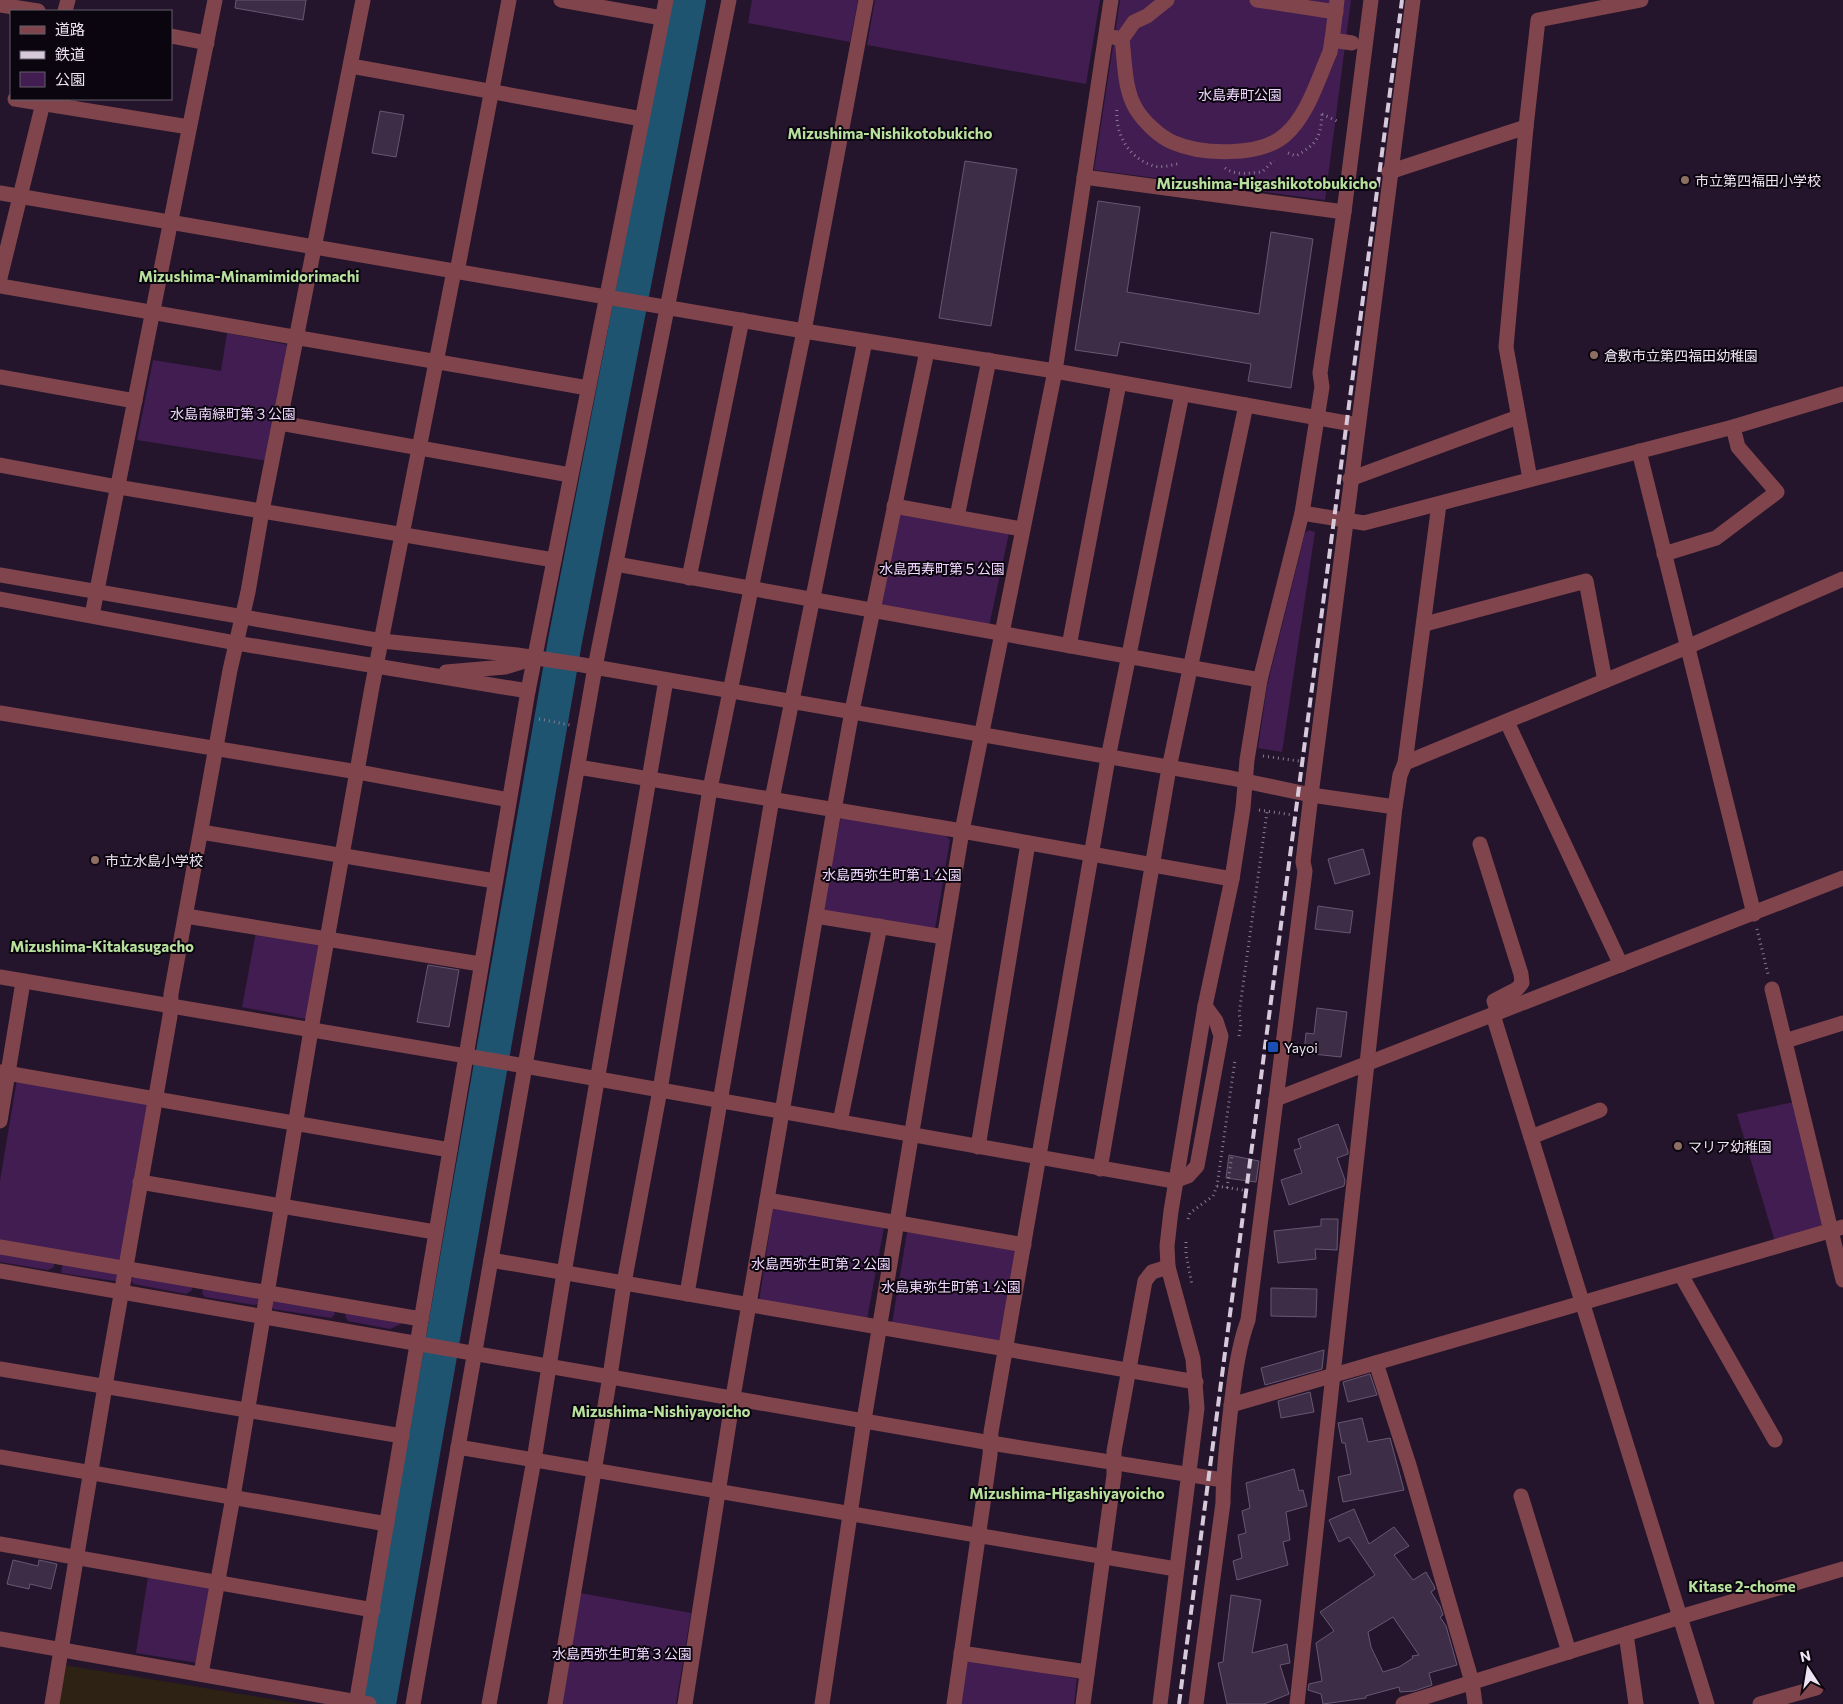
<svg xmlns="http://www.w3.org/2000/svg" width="1843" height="1704" viewBox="0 0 1843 1704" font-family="Commissioner,'Noto Sans JP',sans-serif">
  <rect width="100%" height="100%" fill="#25152c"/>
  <path fill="#2d2213" d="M64,1665L301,1704H57Z"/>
  <g fill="#411d51">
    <path d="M752,0H858L850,42L748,23Z"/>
    <path d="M875,0H1100L1086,84L867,45Z"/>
    <path d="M1120,0H1351L1325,200L1094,170Z"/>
    <path d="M227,333L289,345L268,461L137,440L153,360L221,371Z"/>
    <path d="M901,512L1009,533L989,626L880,606Z"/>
    <path d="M1309,530L1315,532L1282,752L1258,748L1267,686L1305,533Z"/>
    <path d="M841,816L946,836L950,840L935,929L823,910Z"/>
    <path d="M256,932L320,942L306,1019L242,1007Z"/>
    <path d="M17,1079L149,1102L121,1261L0,1240V1181Z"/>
    <path d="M1794,1102L1824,1221L1819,1229L1775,1242L1737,1114Z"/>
    <path d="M773,1207L884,1227L867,1319L759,1302Z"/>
    <path d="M907,1232L1014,1248L1016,1252L999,1343L892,1324Z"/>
    <path d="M0,1252L54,1263V1267L48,1270L0,1262Z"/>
    <path d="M63,1262L118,1274V1280L115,1281L61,1273Z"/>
    <path d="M134,1276L192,1287V1290L186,1294L134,1284L131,1281Z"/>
    <path d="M204,1288L259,1297L258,1304L254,1305L205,1297L202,1293Z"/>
    <path d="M272,1300L334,1310L335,1314L331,1318L273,1309L271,1307Z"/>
    <path d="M346,1313L400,1322L401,1324L390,1329L348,1321L345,1316Z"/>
    <path d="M148,1577L211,1588L198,1663L136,1653Z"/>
    <path d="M580,1593L691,1613L676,1704H560Z"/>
    <path d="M967,1658L1077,1679L1074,1704H960Z"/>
  </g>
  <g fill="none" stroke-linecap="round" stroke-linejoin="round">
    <path stroke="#1e5470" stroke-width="5.5" d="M389,1704L421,1534L573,651L701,0"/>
    <path stroke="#1e5470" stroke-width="34" d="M379,1704L565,641L689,0"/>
  </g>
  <g fill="#3e2d46" stroke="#695772" fill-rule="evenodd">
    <path d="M236,0H306L303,20L235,8Z"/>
    <path d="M380,111L404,115L396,157L372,153Z"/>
    <path d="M965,161L1017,169L991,326L939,318Z"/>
    <path d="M1098,201L1140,207L1127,292L1259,314L1271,232L1313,239L1291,388L1248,381L1251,364L1120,342L1117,356L1075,350Z"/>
    <path d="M1363,849L1370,874L1335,884L1328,859Z"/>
    <path d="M1318,906L1353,911L1350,933L1315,929Z"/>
    <path d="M428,965L459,970L449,1027L417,1022Z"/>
    <path d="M1317,1008L1347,1012L1341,1057L1304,1053L1306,1033L1314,1034Z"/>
    <path d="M1338,1124L1348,1151V1154L1337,1158L1345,1180L1344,1186L1289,1205L1281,1180L1302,1173L1294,1150L1301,1148L1298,1139Z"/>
    <path d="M1229,1155L1259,1161L1256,1182L1226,1178Z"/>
    <path d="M1321,1219H1338L1337,1250L1315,1249L1316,1259L1278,1263L1274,1231L1321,1226Z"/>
    <path d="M1271,1288L1317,1289L1316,1317L1271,1316Z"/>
    <path d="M1324,1350L1322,1369L1265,1385L1261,1368Z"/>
    <path d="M1370,1374L1377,1395L1348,1402L1343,1382Z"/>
    <path d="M1310,1392L1314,1412L1281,1418L1278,1401Z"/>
    <path d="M1362,1418L1368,1442L1390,1438L1404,1490L1343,1502L1338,1477L1351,1474L1345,1443H1342L1338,1423Z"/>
    <path d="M1294,1469L1299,1491L1303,1490L1307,1506L1286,1512L1290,1540L1283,1542L1288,1565L1237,1580L1233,1561L1242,1558L1238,1535L1246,1533L1242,1511L1250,1508L1246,1483Z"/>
    <path d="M1354,1509L1369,1544L1394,1527L1409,1546L1394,1555L1413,1580L1426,1572L1434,1586L1435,1589L1431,1592L1440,1606L1443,1615L1440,1617L1446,1626L1457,1665L1429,1673L1432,1685L1414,1691L1400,1692L1399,1687L1366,1696V1698L1323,1704L1321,1694L1308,1690L1309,1684L1322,1681L1316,1643L1334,1631L1320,1612L1375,1575L1349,1537L1339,1542L1329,1520ZM1393,1617L1419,1655L1412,1656L1413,1658L1399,1667L1383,1672L1371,1647L1368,1632Z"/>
    <path d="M13,1560L38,1566L39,1560L57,1564L51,1589L30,1584L29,1589L7,1584Z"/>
    <path d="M1231,1595L1261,1600L1252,1653L1287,1644L1290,1663L1280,1665L1289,1694L1264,1704H1227L1218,1663L1223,1662Z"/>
  </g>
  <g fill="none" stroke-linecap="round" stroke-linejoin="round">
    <g stroke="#8a7c90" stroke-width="3" stroke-dasharray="1 4" stroke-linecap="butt">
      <path d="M1117,110C1115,133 1128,157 1151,165C1159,169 1172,165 1181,163"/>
      <path d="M1322,114L1339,122"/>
      <path d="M1288,153L1296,156C1317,144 1321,137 1322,113"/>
      <path d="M1225,168C1236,176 1248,173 1262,172L1274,160"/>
      <path d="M539,719L570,725"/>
      <path d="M1263,756L1299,761"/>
      <path d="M1259,810L1293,815"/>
      <path d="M1757,929L1768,974"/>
      <path d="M1239,1036L1241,1023L1239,1014L1267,812"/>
      <path d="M1217,1186L1249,1191"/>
      <path d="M1227,1188L1232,1155"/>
      <path d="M1188,1219L1190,1213L1213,1196L1217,1186L1235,1060"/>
      <path d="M1186,1242V1254L1192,1285"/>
    </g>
    <g stroke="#80454c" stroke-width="15">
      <path d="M561,0L662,18"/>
      <path d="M1257,0L1336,12"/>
      <path d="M1337,0L1332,40L1352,43"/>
      <path d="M0,5L38,11"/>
      <path d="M65,11L68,0"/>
      <path d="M171,36L207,43"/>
      <path d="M1112,37L1122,39L1134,22L1147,16L1167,0"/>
      <path d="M1122,39C1125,62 1124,89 1136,109C1144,122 1159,136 1172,142C1201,155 1260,157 1285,135C1308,115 1318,79 1330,52L1332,40"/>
      <path d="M351,66L642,119"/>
      <path d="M15,99L189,127"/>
      <path d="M1389,172L1526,127"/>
      <path d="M1084,177L1344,212"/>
      <path d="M0,193L804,331L1055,371L1358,425"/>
      <path d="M457,272L509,0"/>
      <path d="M0,278L44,99"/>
      <path d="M0,286L588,388"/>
      <path d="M0,377L135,401"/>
      <path d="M280,423L570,475"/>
      <path d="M1639,451L1754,914"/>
      <path d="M0,465L118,487L554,560"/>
      <path d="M1350,479L1518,417"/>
      <path d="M1530,479L1506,347L1526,127L1538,20L1641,0"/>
      <path d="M894,506L1022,529"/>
      <path d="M1302,513L1364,523L1733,427L1843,394"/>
      <path d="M957,517L989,360"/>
      <path d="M1664,554L1716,538L1777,492L1738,447L1733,427"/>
      <path d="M616,564L1260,680"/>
      <path d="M0,575L382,641L517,655L577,664L1231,778L1311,795L1395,807"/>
      <path d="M689,578L742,320"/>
      <path d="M0,599L236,643L528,691"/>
      <path d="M92,615L215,0"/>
      <path d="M1425,624L1586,581L1605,681"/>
      <path d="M1069,646L1119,383"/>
      <path d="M446,672L505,667L531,659"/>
      <path d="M0,713L358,772L509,800"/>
      <path d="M1507,722L1621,965"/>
      <path d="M1405,763L1687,647L1843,579"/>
      <path d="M578,767L962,831L1232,879"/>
      <path d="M201,832L495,881"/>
      <path d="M1480,844L1521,974L1522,983L1517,989L1494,1001L1498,1013"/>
      <path d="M186,916L480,964"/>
      <path d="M816,916L944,937"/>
      <path d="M0,977L525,1066L1174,1181L1188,1176L1197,1166L1221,1036L1216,1021L1205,1006"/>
      <path d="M1772,989L1843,1280"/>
      <path d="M1493,1015L1707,1704"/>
      <path d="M1785,1041L1843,1023"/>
      <path d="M0,1072L450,1150"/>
      <path d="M1276,1099L1843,878"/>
      <path d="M0,1121L23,982"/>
      <path d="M840,1122L880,926"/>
      <path d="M1531,1137L1600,1110"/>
      <path d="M978,1147L1028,843"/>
      <path d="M1100,1169L1169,768L1246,405"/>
      <path d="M140,1182L435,1232"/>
      <path d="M767,1200L1024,1245"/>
      <path d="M0,1247L421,1319"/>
      <path d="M491,1260L1196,1382"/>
      <path d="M0,1271L991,1443L1223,1480"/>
      <path d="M1681,1275L1775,1440"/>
      <path d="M687,1294L772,799L865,341"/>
      <path d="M1376,1363L1409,1465L1472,1682L1475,1704"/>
      <path d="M0,1369L402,1436"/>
      <path d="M1231,1405L1843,1227"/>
      <path d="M458,1447L1176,1569"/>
      <path d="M0,1457L387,1524"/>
      <path d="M1521,1496L1569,1652"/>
      <path d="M0,1544L373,1610"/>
      <path d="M1626,1634L1636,1704"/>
      <path d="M0,1639L369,1704"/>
      <path d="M961,1653L1087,1672"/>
      <path d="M201,1674L233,1497L313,1018L372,687L454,271"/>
      <path d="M52,1704L105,1386L170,1016L171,994L230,670L248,592L262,511L363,0"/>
      <path d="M356,1704L528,691L666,0"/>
      <path d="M413,1704L595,667L729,0"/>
      <path d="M489,1704L534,1460L564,1273L666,680"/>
      <path d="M555,1704L610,1376L624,1283L660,1090L710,789L804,331L866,0"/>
      <path d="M685,1704L733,1397L834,810L852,711L927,351"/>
      <path d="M822,1704L864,1420L962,831L1055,371L1111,0"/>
      <path d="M954,1704L990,1455L991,1432L1108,758L1182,394"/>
      <path d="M1083,1704L1114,1475V1451L1145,1281L1152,1272L1168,1267"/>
      <path d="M1160,1704L1197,1408L1193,1359L1168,1267L1167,1246L1171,1211L1205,1006L1232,879L1243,808L1247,760L1260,680L1302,513L1322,387L1320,373L1344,212L1371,0"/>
      <path d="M1196,1704L1223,1503C1223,1473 1227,1444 1230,1415C1234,1383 1237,1350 1248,1320L1305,871L1303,862L1311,795L1413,0"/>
      <path d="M1297,1704L1395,807L1400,775L1405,763L1439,504"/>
      <path d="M1403,1704L1680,1617L1843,1569"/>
      <path d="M1760,1704L1816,1688"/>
    </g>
    <path stroke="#d5c9da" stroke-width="4" stroke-dasharray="10 5" stroke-linecap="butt" d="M1179,1704L1402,0"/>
  </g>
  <g fill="#8d6e63" stroke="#0a050e" stroke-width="2">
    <circle cx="1685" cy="180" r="5"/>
    <circle cx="1594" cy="355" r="5"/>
    <circle cx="95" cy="860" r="5"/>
    <circle cx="1678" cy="1146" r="5"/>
  </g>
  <rect fill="#1a4fb4" stroke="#0a050e" stroke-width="2" x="1267" y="1041" width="12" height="12" rx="2.5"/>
  <g text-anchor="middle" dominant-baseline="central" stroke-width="4" stroke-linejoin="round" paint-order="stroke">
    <g font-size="14" fill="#f0d6fe" stroke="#0a050e">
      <text x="1240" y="94">水島寿町公園</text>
      <text x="233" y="413">水島南緑町第３公園</text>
      <text x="942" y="568">水島西寿町第５公園</text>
      <text x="892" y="874">水島西弥生町第１公園</text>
      <text x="821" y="1263">水島西弥生町第２公園</text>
      <text x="951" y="1286">水島東弥生町第１公園</text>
      <text x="622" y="1653">水島西弥生町第３公園</text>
    </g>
    <g font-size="14" fill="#eee3f3" stroke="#0a050e" text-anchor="start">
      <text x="1695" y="180">市立第四福田小学校</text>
      <text x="1604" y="355">倉敷市立第四福田幼稚園</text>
      <text x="105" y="860">市立水島小学校</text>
      <text x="1284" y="1047">Yayoi</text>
      <text x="1688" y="1146">マリア幼稚園</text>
    </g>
    <g font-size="15" font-weight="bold" fill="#b7e09c" stroke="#0a050e">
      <text x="890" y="133">Mizushima-Nishikotobukicho</text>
      <text x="1267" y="183">Mizushima-Higashikotobukicho</text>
      <text x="249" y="276">Mizushima-Minamimidorimachi</text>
      <text x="102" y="946">Mizushima-Kitakasugacho</text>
      <text x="661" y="1411">Mizushima-Nishiyayoicho</text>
      <text x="1067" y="1493">Mizushima-Higashiyayoicho</text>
      <text x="1742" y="1586">Kitase 2-chome</text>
    </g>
  </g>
  <rect x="10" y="10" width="162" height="90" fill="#0a050e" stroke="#655e6a"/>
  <rect x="20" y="26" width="25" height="8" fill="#80454c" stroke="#655e6a"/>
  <text x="55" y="35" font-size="15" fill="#eee3f3">道路</text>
  <rect x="20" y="51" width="25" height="8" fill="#d5c9da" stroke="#655e6a"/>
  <text x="55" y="60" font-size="15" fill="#eee3f3">鉄道</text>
  <rect x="20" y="72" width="25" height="15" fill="#411d51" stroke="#655e6a"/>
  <text x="55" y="85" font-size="15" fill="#eee3f3">公園</text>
  <g transform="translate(1808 1669) rotate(348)" stroke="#0a050e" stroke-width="4" paint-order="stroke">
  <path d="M0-4L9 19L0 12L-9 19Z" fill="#eee3f3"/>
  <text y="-8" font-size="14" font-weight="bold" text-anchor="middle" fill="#eee3f3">N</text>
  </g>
</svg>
